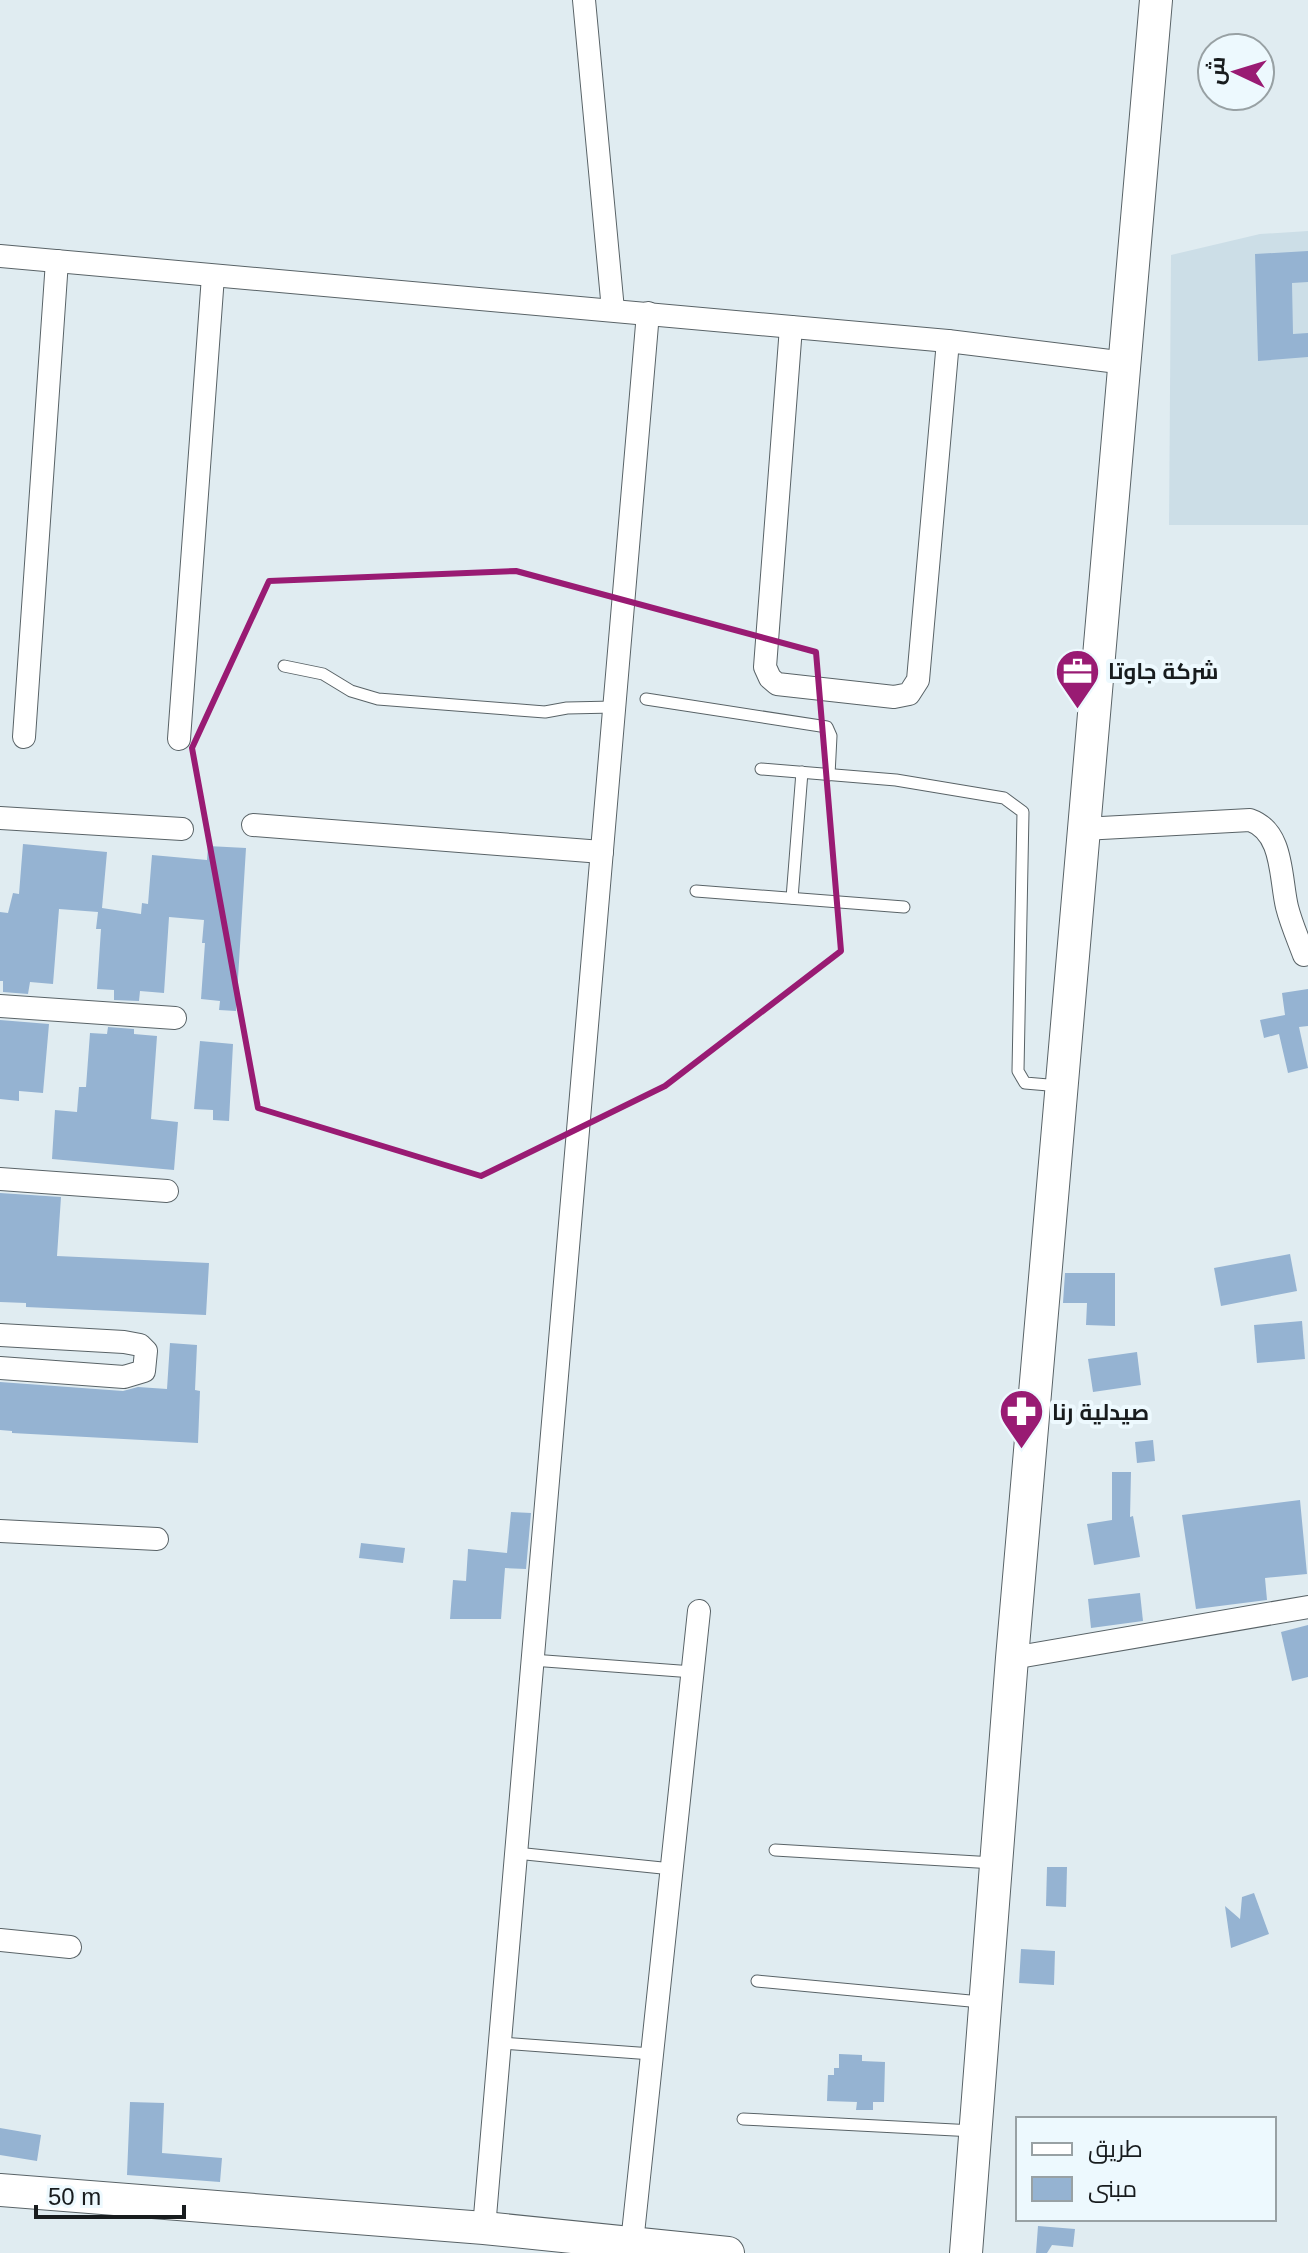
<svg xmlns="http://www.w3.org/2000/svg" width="1308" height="2253" viewBox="0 0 1308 2253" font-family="Helvetica,Cairo,sans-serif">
  <rect width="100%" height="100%" fill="#e0ecf1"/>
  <path fill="#ccdee7" d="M1308,231V525H1169L1171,255L1260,234Z"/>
  <g fill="#95b3d2">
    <path d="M1308,251V282L1292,283L1293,334L1308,333V357L1258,361L1255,254Z"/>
    <path d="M23,844L107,852L102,908L141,914L142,903L148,904L152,855L207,860L208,846L246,848L236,1011L219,1010L220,1001L201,999L205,943H202L204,920L169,917L164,993L140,991L139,1001L114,1000V990L97,989L101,929H96L98,912L59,909L53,984L30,982L28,994L3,992V981H0V912L8,913L13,893L19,894Z"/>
    <path d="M1308,989V1026L1299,1027L1308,1068L1288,1073L1279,1034L1264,1038L1260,1020L1285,1015L1282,993Z"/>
    <path d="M0,1020L49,1024L43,1093L19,1091V1101L0,1099Z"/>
    <path d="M108,1027L134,1029V1034L157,1036L151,1119L178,1122L174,1170L52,1159L55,1110L77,1112L79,1087H86L90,1033L107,1034Z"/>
    <path d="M200,1041L233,1044L229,1121L213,1120V1110L194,1109Z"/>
    <path d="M0,1193L61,1197L57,1256L209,1263L206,1315L26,1307V1303L0,1302Z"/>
    <path d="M1290,1254L1297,1291L1221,1306L1214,1268Z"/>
    <path d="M1065,1273H1115V1326L1086,1325L1087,1303H1063Z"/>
    <path d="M1302,1321L1305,1359L1257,1363L1254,1325Z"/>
    <path d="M170,1343L197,1345L195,1390L200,1391L198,1443L12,1433V1431L0,1430V1382L123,1391L138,1387L167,1389Z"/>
    <path d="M1137,1352L1141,1385L1093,1392L1088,1359Z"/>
    <path d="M1153,1440L1155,1461L1137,1463L1135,1442Z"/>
    <path d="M1112,1472H1131L1130,1517L1133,1516L1140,1557L1094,1565L1087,1524L1112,1520Z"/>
    <path d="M1300,1500L1307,1574L1265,1578L1267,1600L1196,1609L1182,1515Z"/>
    <path d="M511,1512L531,1513L526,1569L505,1568L501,1619H450L453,1580L466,1581L468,1549L507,1553Z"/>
    <path d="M361,1543L405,1548L403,1563L359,1558Z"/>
    <path d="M1140,1593L1143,1621L1091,1628L1088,1599Z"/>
    <path d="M1308,1625V1677L1292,1681L1281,1632Z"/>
    <path d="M1047,1867H1067L1066,1907L1046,1906Z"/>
    <path d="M1254,1893L1269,1934L1231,1948L1225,1906L1240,1919L1242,1897Z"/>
    <path d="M1021,1949L1055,1951L1054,1985L1019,1983Z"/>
    <path d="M839,2054L862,2055V2061L885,2062L884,2102H873V2110H856L857,2102L827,2101L828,2075H834V2068H839Z"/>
    <path d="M130,2102L164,2103L162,2153L222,2158L220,2182L127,2175Z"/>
    <path d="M0,2128L41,2135L37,2161L0,2155Z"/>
    <path d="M1038,2226L1075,2229L1073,2247L1052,2245L1047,2253H1036Z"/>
  </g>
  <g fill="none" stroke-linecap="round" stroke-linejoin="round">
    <defs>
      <g id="lane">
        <path d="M284,666L323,674L351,691L378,699L545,712L567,708L614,707"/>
        <path d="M646,699L827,727L831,736L829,775"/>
        <path d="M761,769L896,780L1004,798L1023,812L1018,1071L1025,1083L1060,1086"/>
        <path d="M696,891L904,907"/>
        <path d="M792,898L802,772"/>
        <path d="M532,1660L693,1672"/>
        <path d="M775,1850L994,1863"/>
        <path d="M516,1853L672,1869"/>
        <path d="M757,1981L981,2002"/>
        <path d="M500,2043L652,2054"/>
        <path d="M743,2119L974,2131"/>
      </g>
      <g id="street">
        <path d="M584,0L613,310"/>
        <path d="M0,256L948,341L1126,363"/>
        <path d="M791,327L765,667L770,678L777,684L894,697L909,694L918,680L948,341"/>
        <path d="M24,737L57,261"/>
        <path d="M179,739L213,276"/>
        <path d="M0,818L182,829"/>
        <path d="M253,825L602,852"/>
        <path d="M1083,829L1250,820C1284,832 1280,878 1287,907C1291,923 1298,939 1304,955"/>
        <path d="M0,1006L175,1018"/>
        <path d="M0,1179L167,1191"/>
        <path d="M0,1335L124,1342L140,1345L146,1351L144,1371L124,1377L0,1368"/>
        <path d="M0,1531L157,1539"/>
        <path d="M1012,1658L1308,1607"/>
        <path d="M0,1940L70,1947"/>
        <path d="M484,2228L648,313"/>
        <path d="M632,2243L699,1611"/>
      </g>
      <g id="secondary">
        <path d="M0,2190L484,2228L728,2253"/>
        <path d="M966,2253L1012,1658L1156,0"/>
      </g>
    </defs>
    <use href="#lane" stroke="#596367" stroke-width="13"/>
    <use href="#street" stroke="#596367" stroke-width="24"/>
    <use href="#secondary" stroke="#596367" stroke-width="34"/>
    <use href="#lane" stroke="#fff" stroke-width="11"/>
    <use href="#street" stroke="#fff" stroke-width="22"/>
    <use href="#secondary" stroke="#fff" stroke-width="32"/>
  </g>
  <path fill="none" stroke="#991b73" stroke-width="6" stroke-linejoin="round" d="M516,571L816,652L841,951L665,1086L481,1176L258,1108L192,748L269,581Z"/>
  <defs>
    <symbol id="office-pin" viewBox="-11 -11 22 30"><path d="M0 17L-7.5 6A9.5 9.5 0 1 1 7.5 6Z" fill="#991b73" stroke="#edf9fe"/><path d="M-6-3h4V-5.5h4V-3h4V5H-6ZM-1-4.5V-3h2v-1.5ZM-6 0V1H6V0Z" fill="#fff"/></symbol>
    <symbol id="pharmacy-pin" viewBox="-11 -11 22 30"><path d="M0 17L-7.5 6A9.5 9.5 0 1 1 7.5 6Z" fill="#991b73" stroke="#edf9fe"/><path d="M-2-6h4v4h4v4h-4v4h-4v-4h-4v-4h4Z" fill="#fff"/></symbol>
  </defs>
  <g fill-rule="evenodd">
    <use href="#office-pin" x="1052" y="646" width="51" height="69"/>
    <use href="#pharmacy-pin" x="996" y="1386" width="51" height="69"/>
  </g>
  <g text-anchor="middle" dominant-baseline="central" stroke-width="8" stroke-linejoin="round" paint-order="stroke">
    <g font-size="22" font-weight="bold" fill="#181c1e" stroke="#edf9fe" text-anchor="start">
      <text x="1108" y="671">شركة جاوتا</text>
      <text x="1052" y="1412">صيدلية رنا</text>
    </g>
  </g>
  <rect x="1016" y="2117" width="260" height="104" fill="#edf9fe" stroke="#98a1a4" stroke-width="2"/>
  <rect x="1032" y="2143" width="40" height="12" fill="#ffffff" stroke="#98a1a4" stroke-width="2"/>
  <text x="1088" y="2157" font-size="24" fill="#181c1e">طريق</text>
  <rect x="1032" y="2177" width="40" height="24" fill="#95b3d2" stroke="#98a1a4" stroke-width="2"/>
  <text x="1088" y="2197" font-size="24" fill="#181c1e">مبنى</text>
  <g transform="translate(1236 72) rotate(274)"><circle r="38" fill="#edf9fe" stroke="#98a1a4" stroke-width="2"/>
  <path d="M0-6L14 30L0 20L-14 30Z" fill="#991b73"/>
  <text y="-12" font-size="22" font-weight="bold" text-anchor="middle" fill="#181c1e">ش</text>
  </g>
  <path d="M36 2205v12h148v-12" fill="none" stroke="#181c1e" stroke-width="4"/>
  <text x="48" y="2205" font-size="24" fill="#181c1e" stroke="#edf9fe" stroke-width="6" paint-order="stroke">50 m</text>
</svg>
